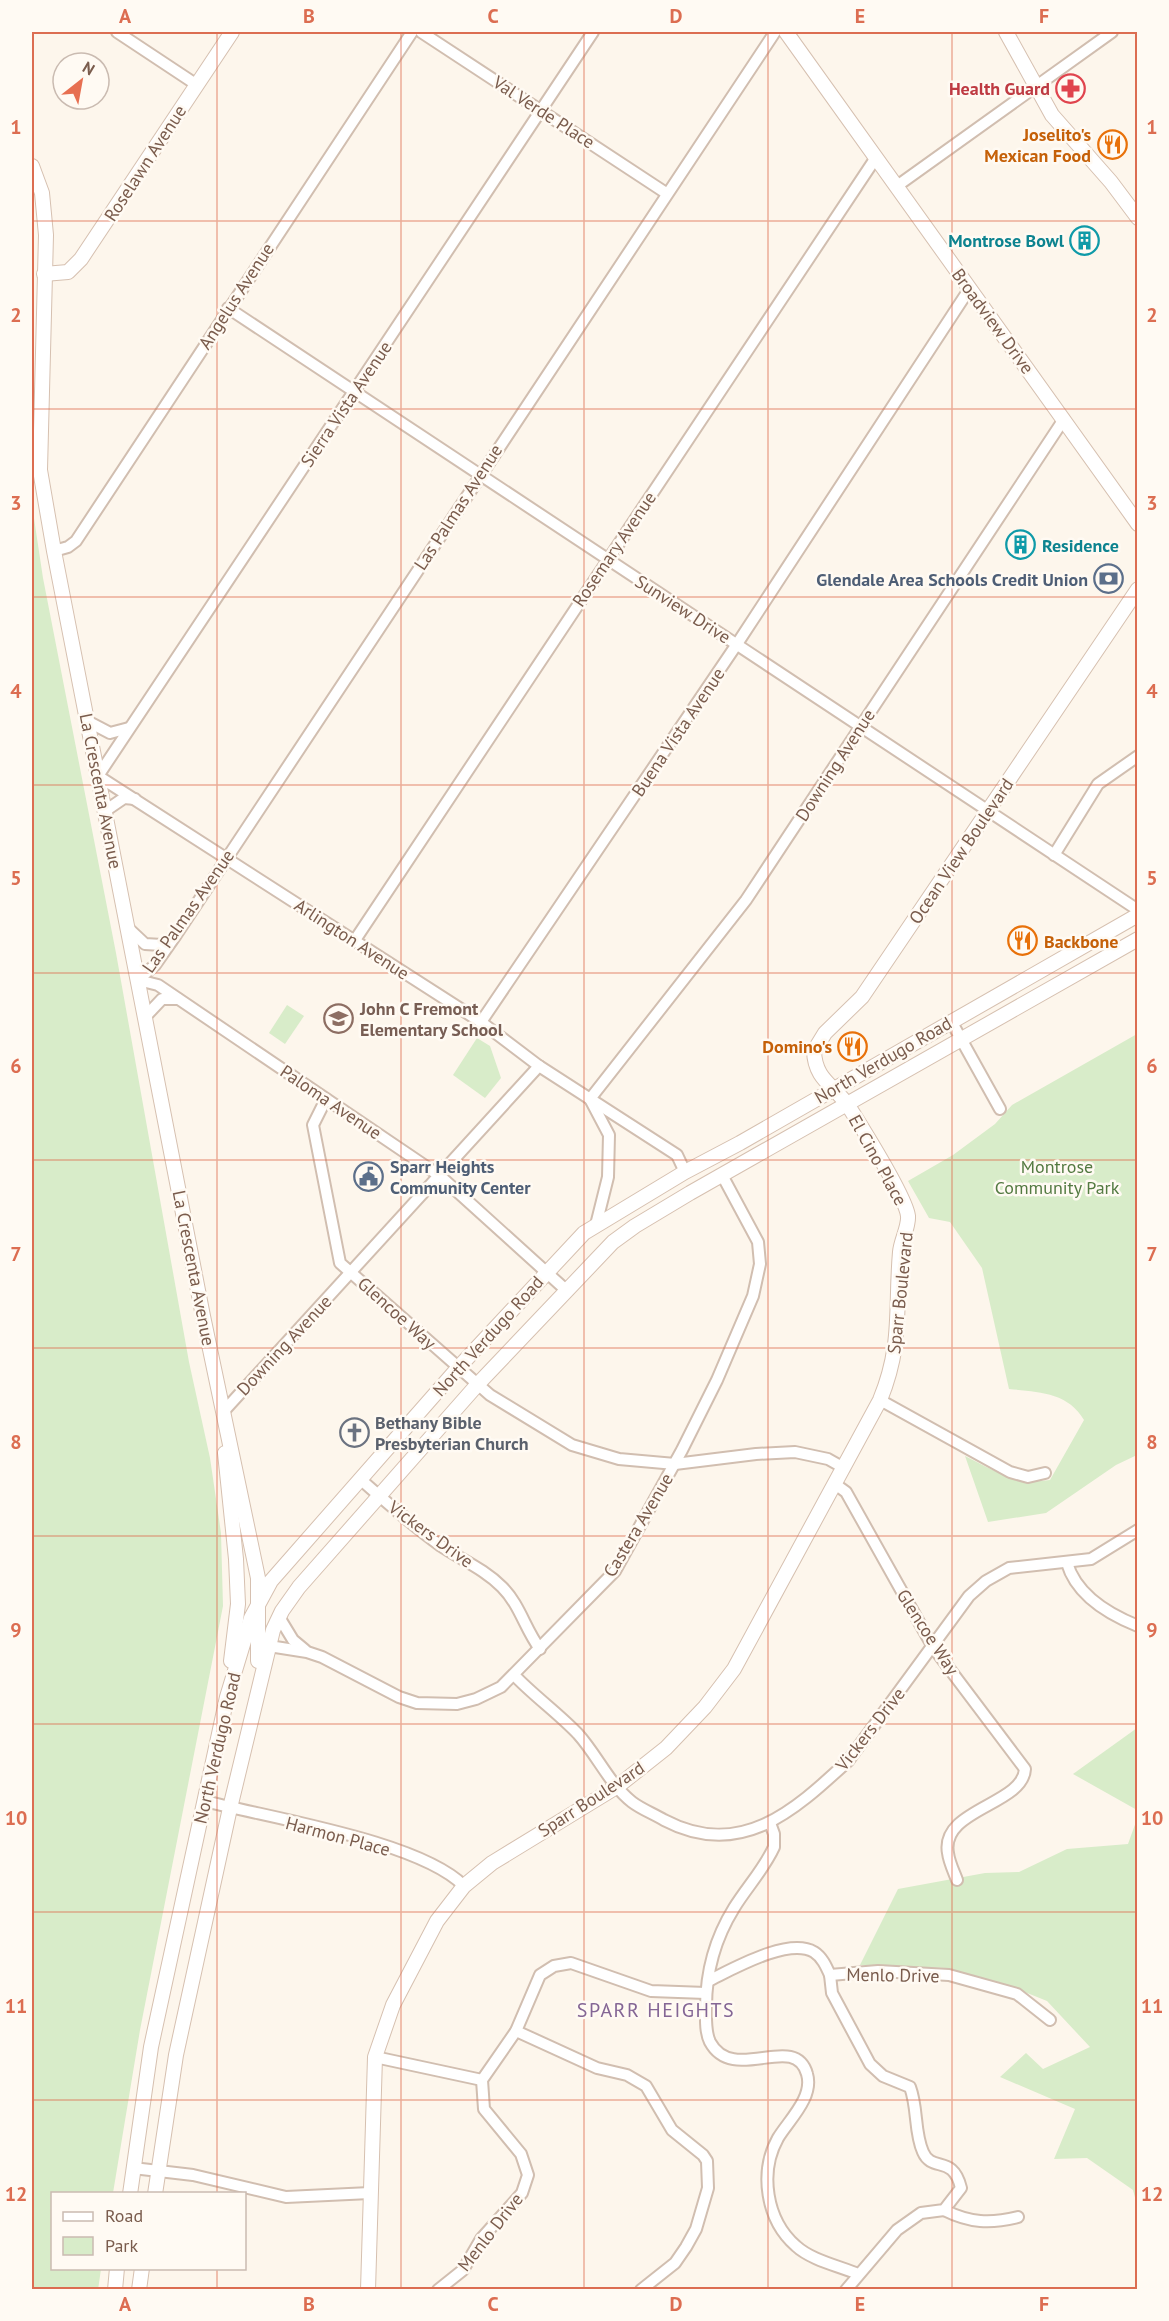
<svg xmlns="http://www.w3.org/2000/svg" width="1169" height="2321" viewBox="0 0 1169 2321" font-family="'PT Sans',sans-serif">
  <rect width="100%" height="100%" fill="#fdf6ec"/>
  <g fill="#d8ecc9">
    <path d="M32,505L43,578L116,953L189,1362L210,1458L221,1533L223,1606L140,2030L113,2193L52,2194V2268L101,2269L98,2290L32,2289Z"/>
    <path d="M287,1005L304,1016L285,1044L269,1033Z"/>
    <path d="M1137,1034V1455L1116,1465L1046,1513L988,1522L965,1456C994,1471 1017,1485 1050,1480L1084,1420C1068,1392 1038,1392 1009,1389L982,1268L950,1222L929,1218L908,1181L953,1155L995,1124L1012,1105Z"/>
    <path d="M477,1038L490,1046L501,1078L485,1098L453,1075Z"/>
    <path d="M1137,1728V1810L1073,1774Z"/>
    <path d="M1137,1819V2205L1133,2190L1087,2158L1054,2159L1075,2109L1000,2077L1026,2053L1043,2069L1090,2047L1047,2001L1005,1984L946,1968L860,1965L898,1889L985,1873L1019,1872L1067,1849L1128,1844Z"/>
  </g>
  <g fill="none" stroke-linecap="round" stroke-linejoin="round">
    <defs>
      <g id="street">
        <path d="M117,32L197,85"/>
        <path d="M421,32L666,193"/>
        <path d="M593,32L98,776L481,1022L539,1066L677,1155L685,1172"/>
        <path d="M897,186L1112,32"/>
        <path d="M228,308L1138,910"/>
        <path d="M54,551L68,547L76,541L412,32"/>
        <path d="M87,721L110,733L129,728"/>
        <path d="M105,811L124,798L135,799"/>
        <path d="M1054,855L1098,784L1138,756"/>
        <path d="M129,929L145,944L162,945L171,939"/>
        <path d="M355,940L875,159"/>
        <path d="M138,980L155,965L176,935L775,32"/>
        <path d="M138,980L158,985L440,1176L566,1290"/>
        <path d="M145,1017L162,999H178"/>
        <path d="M951,1021L1000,1109"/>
        <path d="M481,1022L737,644L970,288"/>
        <path d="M326,1099L313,1125L340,1263L490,1395L572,1445L619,1459L675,1464L756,1454L795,1452L828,1459L844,1468"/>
        <path d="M596,1225L608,1177L609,1135L590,1099L746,900L1064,419"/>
        <path d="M880,1400L1010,1472L1028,1477L1045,1473"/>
        <path d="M223,1412L539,1066"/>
        <path d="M360,1479C386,1502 413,1526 441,1546C462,1560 484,1569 502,1587C520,1605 525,1629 540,1649"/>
        <path d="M835,1484L846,1492L933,1647L1025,1769C1023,1805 940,1809 948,1853C949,1862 954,1872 957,1880"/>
        <path d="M1067,1563C1076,1594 1108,1614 1138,1626"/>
        <path d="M279,1617L293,1640L305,1650"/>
        <path d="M269,1646L307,1652L322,1657L399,1697L417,1703L457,1704L476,1699L501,1687L615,1571L682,1450L717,1380L753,1296L760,1264L758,1242L722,1175"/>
        <path d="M514,1675C534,1696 558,1713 578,1734C597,1755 610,1785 632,1802C641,1809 654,1814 664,1820C740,1860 793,1812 848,1761L969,1596L986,1581L1009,1568L1091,1559L1138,1530"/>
        <path d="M205,1801C269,1818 420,1841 464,1886"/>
        <path d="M770,1823L774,1834V1847C764,1869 747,1887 734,1908C716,1937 706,1972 706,2007C706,2018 705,2032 710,2042C733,2085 795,2031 807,2074C814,2097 789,2120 778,2138C759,2172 766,2220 796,2246C811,2260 839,2266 858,2274"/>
        <path d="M830,1975L832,1993L870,2064L883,2076L910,2087C918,2108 914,2132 923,2152C932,2173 953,2154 961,2188L944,2210L921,2213L897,2230L846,2290"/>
        <path d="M708,1981C733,1969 788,1937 814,1952C822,1957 826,1966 830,1975L878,1971L949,1975L1017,1994L1050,2020"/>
        <path d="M516,2031L597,2068L627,2075L646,2086L672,2130L703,2155L707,2161L708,2188L696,2229L686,2247L675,2263L641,2290"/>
        <path d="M375,2057L482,2080"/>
        <path d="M133,2168L193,2175L286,2197L370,2193"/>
        <path d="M944,2210C970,2223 990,2224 1018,2217"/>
        <path d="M438,2290L463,2270L481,2239L522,2193L528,2175L521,2154L484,2109L482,2080L516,2031L540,1975L554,1966L571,1963L651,1991L706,1993"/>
      </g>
      <g id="secondary">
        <path d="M786,32L1138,524"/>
        <path d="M1006,32L1052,115L1111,182L1138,218"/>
        <path d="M32,166L42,193L46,235L40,470L54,551L203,1316L258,1578V1661"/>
        <path d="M44,274L68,272L81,259L232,32"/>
        <path d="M225,1453L236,1559L238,1604L231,1661"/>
        <path d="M130,2194L151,2047L227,1697L251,1618L271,1581L458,1368L584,1233L685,1172L740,1143L1138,915"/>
        <path d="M155,2194L176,2055L230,1808L273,1630L282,1611L299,1587L477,1385L613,1242L635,1226L690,1193L1138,939"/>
        <path d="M115,2290L117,2268"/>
        <path d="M139,2290L142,2268"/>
        <path d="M368,2290L375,2057L393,2005L437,1921L464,1886L492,1863L618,1786L666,1748L705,1707L734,1669L880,1400C903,1344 895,1309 900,1252C901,1240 909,1227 908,1216C906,1198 861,1126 849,1107C835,1085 815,1081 814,1051L825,1033L862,997L1138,589"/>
      </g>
    </defs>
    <use href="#street" stroke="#d1beb0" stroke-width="14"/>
    <use href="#secondary" stroke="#d6c0b0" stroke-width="16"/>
    <use href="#street" stroke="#fff" stroke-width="10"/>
    <use href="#secondary" stroke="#fff" stroke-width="14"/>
  </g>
  <path fill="none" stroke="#dc6d51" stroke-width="1.5" stroke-opacity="0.55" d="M217,32V2194M401,32V2290M584,32V2290M768,32V2290M952,32V2290M32,221H1138M32,409H1138M32,597H1138M32,785H1138M32,973H1138M32,1160H1138M32,1348H1138M32,1536H1138M32,1724H1138M32,1912H1138M32,2100H1138M217,2268V2290"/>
  <defs>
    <symbol id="pharmacy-ring" viewBox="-11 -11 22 22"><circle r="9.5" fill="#fffaf3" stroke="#e0444e" stroke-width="1.5"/><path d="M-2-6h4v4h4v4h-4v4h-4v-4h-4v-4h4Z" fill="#e0444e"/></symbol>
    <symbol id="restaurant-ring" viewBox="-11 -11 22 22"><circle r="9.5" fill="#fffaf3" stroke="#e8710a" stroke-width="1.5"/><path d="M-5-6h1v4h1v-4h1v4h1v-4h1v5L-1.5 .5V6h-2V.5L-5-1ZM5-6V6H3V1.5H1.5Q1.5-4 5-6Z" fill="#e8710a"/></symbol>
    <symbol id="building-ring" viewBox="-11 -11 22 22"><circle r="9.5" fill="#fffaf3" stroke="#0f9aa8" stroke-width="1.5"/><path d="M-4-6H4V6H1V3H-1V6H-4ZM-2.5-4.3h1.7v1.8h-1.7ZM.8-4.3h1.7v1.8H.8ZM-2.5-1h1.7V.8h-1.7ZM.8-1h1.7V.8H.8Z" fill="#0f9aa8"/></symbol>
    <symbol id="bank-ring" viewBox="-11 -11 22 22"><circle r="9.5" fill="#fffaf3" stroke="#5c6f8a" stroke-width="1.5"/><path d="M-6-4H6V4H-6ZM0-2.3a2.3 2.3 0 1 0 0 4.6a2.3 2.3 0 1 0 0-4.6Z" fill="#5c6f8a"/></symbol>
    <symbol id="school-ring" viewBox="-11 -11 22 22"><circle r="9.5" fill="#fffaf3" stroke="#8d6e63" stroke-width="1.5"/><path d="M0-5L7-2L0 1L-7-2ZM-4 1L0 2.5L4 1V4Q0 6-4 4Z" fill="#8d6e63"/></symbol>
    <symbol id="civic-ring" viewBox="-11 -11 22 22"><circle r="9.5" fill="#fffaf3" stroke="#5c6f8a" stroke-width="1.5"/><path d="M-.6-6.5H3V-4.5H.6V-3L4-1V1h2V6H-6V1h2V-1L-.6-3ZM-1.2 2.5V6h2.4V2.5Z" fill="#5c6f8a"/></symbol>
    <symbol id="church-ring" viewBox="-11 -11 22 22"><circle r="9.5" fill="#fffaf3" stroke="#6b7280" stroke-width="1.5"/><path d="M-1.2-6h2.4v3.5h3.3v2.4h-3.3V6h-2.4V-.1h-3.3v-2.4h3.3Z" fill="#6b7280"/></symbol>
  </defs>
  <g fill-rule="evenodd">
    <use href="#pharmacy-ring" x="1054" y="72" width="33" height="33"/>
    <use href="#restaurant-ring" x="1096" y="128" width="33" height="33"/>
    <use href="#building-ring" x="1068" y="224" width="33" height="33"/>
    <use href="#building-ring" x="1004" y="528" width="33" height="33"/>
    <use href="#bank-ring" x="1092" y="562" width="33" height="33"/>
    <use href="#restaurant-ring" x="1006" y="924" width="33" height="33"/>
    <use href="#school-ring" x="322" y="1002" width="33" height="33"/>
    <use href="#restaurant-ring" x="836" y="1030" width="33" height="33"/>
    <use href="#civic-ring" x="352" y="1160" width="33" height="33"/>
    <use href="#church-ring" x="338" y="1416" width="33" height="33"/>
  </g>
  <g text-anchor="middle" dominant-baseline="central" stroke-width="5" stroke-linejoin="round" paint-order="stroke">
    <g font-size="18" font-weight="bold" fill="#be3a42" stroke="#fffaf3" text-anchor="end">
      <text x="1050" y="88">Health Guard</text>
    </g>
    <g font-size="18" fill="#7a5c4d" stroke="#fffaf3">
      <text transform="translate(544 112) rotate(33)">Val Verde Place</text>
      <text transform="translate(145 163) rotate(-57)">Roselawn Avenue</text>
      <text transform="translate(236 296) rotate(-57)">Angelus Avenue</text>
      <text transform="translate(993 321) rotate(54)">Broadview Drive</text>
      <text transform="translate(346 404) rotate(-56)">Sierra Vista Avenue</text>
      <text transform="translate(458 507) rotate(-57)">Las Palmas Avenue</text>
      <text transform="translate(614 549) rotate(-56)">Rosemary Avenue</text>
      <text transform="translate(683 609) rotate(33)">Sunview Drive</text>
      <text transform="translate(678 732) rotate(-56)">Buena Vista Avenue</text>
      <text transform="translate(835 765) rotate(-57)">Downing Avenue</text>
      <text transform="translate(101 791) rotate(79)">La Crescenta Avenue</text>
      <text transform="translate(961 851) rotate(-56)">Ocean View Boulevard</text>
      <text transform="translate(188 911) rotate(-55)">Las Palmas Avenue</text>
      <text transform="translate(352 939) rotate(33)">Arlington Avenue</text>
      <text transform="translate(883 1060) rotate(-30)">North Verdugo Road</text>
      <text transform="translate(331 1102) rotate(34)">Paloma Avenue</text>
      <text transform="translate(878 1160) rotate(61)">El Cino Place</text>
      <text transform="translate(194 1268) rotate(79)">La Crescenta Avenue</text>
      <text transform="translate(900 1293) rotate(-84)">Sparr Boulevard</text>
      <text transform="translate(397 1313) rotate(42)">Glencoe Way</text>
      <text transform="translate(488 1336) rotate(-48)">North Verdugo Road</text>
      <text transform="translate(284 1345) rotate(-47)">Downing Avenue</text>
      <text transform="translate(638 1525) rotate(-59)">Castera Avenue</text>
      <text transform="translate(431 1534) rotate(36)">Vickers Drive</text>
      <text transform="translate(928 1632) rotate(57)">Glencoe Way</text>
      <text transform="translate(870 1729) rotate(-52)">Vickers Drive</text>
      <text transform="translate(217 1748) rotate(-77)">North Verdugo Road</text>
      <text transform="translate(591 1799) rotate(-33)">Sparr Boulevard</text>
      <text transform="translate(338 1836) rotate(15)">Harmon Place</text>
      <text transform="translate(893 1975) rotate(1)">Menlo Drive</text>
      <text transform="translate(490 2232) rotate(-52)">Menlo Drive</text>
    </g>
    <g font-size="18" font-weight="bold" fill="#c56008" stroke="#fffaf3" text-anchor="end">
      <text x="1091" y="134">Joselito's<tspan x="1091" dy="21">Mexican Food</tspan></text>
      <text x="1044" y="941" text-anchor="start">Backbone</text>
      <text x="832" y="1046">Domino's</text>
    </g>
    <g font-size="18" font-weight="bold" fill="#0d838f" stroke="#fffaf3" text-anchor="end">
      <text x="1064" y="240">Montrose Bowl</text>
      <text x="1042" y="545" text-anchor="start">Residence</text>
    </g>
    <g font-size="18" font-weight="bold" fill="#4e5e75" stroke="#fffaf3" text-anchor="end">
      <text x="1088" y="579">Glendale Area Schools Credit Union</text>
      <text x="390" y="1166" text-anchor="start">Sparr Heights<tspan x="390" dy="21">Community Center</tspan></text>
    </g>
    <g font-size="18" font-weight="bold" fill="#785e54" stroke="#fffaf3" text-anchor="start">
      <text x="360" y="1008">John C Fremont<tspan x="360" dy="21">Elementary School</tspan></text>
    </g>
    <g font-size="18" fill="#537a41" stroke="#fffaf3">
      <text x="1057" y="1166">Montrose<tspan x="1057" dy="21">Community Park</tspan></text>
    </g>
    <g font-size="18" font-weight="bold" fill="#5b616d" stroke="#fffaf3" text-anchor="start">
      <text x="375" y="1422">Bethany Bible<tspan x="375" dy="21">Presbyterian Church</tspan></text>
    </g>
    <g font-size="20" letter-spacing="1.5" fill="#846695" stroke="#fffaf3">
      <text x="656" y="2010">SPARR HEIGHTS</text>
    </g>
  </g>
  <rect width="1169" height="2321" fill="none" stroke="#fffaf3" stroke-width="66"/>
  <rect x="51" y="2192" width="195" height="78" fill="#fffaf3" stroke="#cabbb1" stroke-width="1.5"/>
  <rect x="63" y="2212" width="30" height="9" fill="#ffffff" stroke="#cabbb1" stroke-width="1.5"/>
  <text x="105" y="2222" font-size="18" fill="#7a5c4d">Road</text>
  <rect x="63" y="2237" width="30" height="18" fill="#d8ecc9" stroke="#cabbb1" stroke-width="1.5"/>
  <text x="105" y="2252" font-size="18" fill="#7a5c4d">Park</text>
  <g transform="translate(81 81) rotate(31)"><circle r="28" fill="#fffaf3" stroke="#cabbb1" stroke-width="1.5"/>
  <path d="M0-4.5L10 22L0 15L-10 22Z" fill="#e76f51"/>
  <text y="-9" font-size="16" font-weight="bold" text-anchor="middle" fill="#7a5c4d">N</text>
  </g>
  <rect x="33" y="33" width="1103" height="2255" fill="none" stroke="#dc6d51" stroke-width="2"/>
  <g font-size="20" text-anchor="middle" font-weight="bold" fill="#dc6d51">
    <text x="125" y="23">A</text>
    <text x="309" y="23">B</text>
    <text x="493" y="23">C</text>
    <text x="676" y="23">D</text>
    <text x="860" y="23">E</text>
    <text x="1044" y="23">F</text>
    <text x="16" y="134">1</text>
    <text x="1152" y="134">1</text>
    <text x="16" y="322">2</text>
    <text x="1152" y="322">2</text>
    <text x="16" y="510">3</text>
    <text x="1152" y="510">3</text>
    <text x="16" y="698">4</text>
    <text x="1152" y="698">4</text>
    <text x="16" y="885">5</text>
    <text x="1152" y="885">5</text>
    <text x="16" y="1073">6</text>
    <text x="1152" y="1073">6</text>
    <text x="16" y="1261">7</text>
    <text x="1152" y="1261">7</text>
    <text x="16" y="1449">8</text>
    <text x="1152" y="1449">8</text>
    <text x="16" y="1637">9</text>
    <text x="1152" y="1637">9</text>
    <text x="16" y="1825">10</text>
    <text x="1152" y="1825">10</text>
    <text x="16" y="2013">11</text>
    <text x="1152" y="2013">11</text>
    <text x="16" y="2201">12</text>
    <text x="1152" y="2201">12</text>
    <text x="125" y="2311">A</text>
    <text x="309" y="2311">B</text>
    <text x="493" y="2311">C</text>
    <text x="676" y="2311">D</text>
    <text x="860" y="2311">E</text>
    <text x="1044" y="2311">F</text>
  </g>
</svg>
